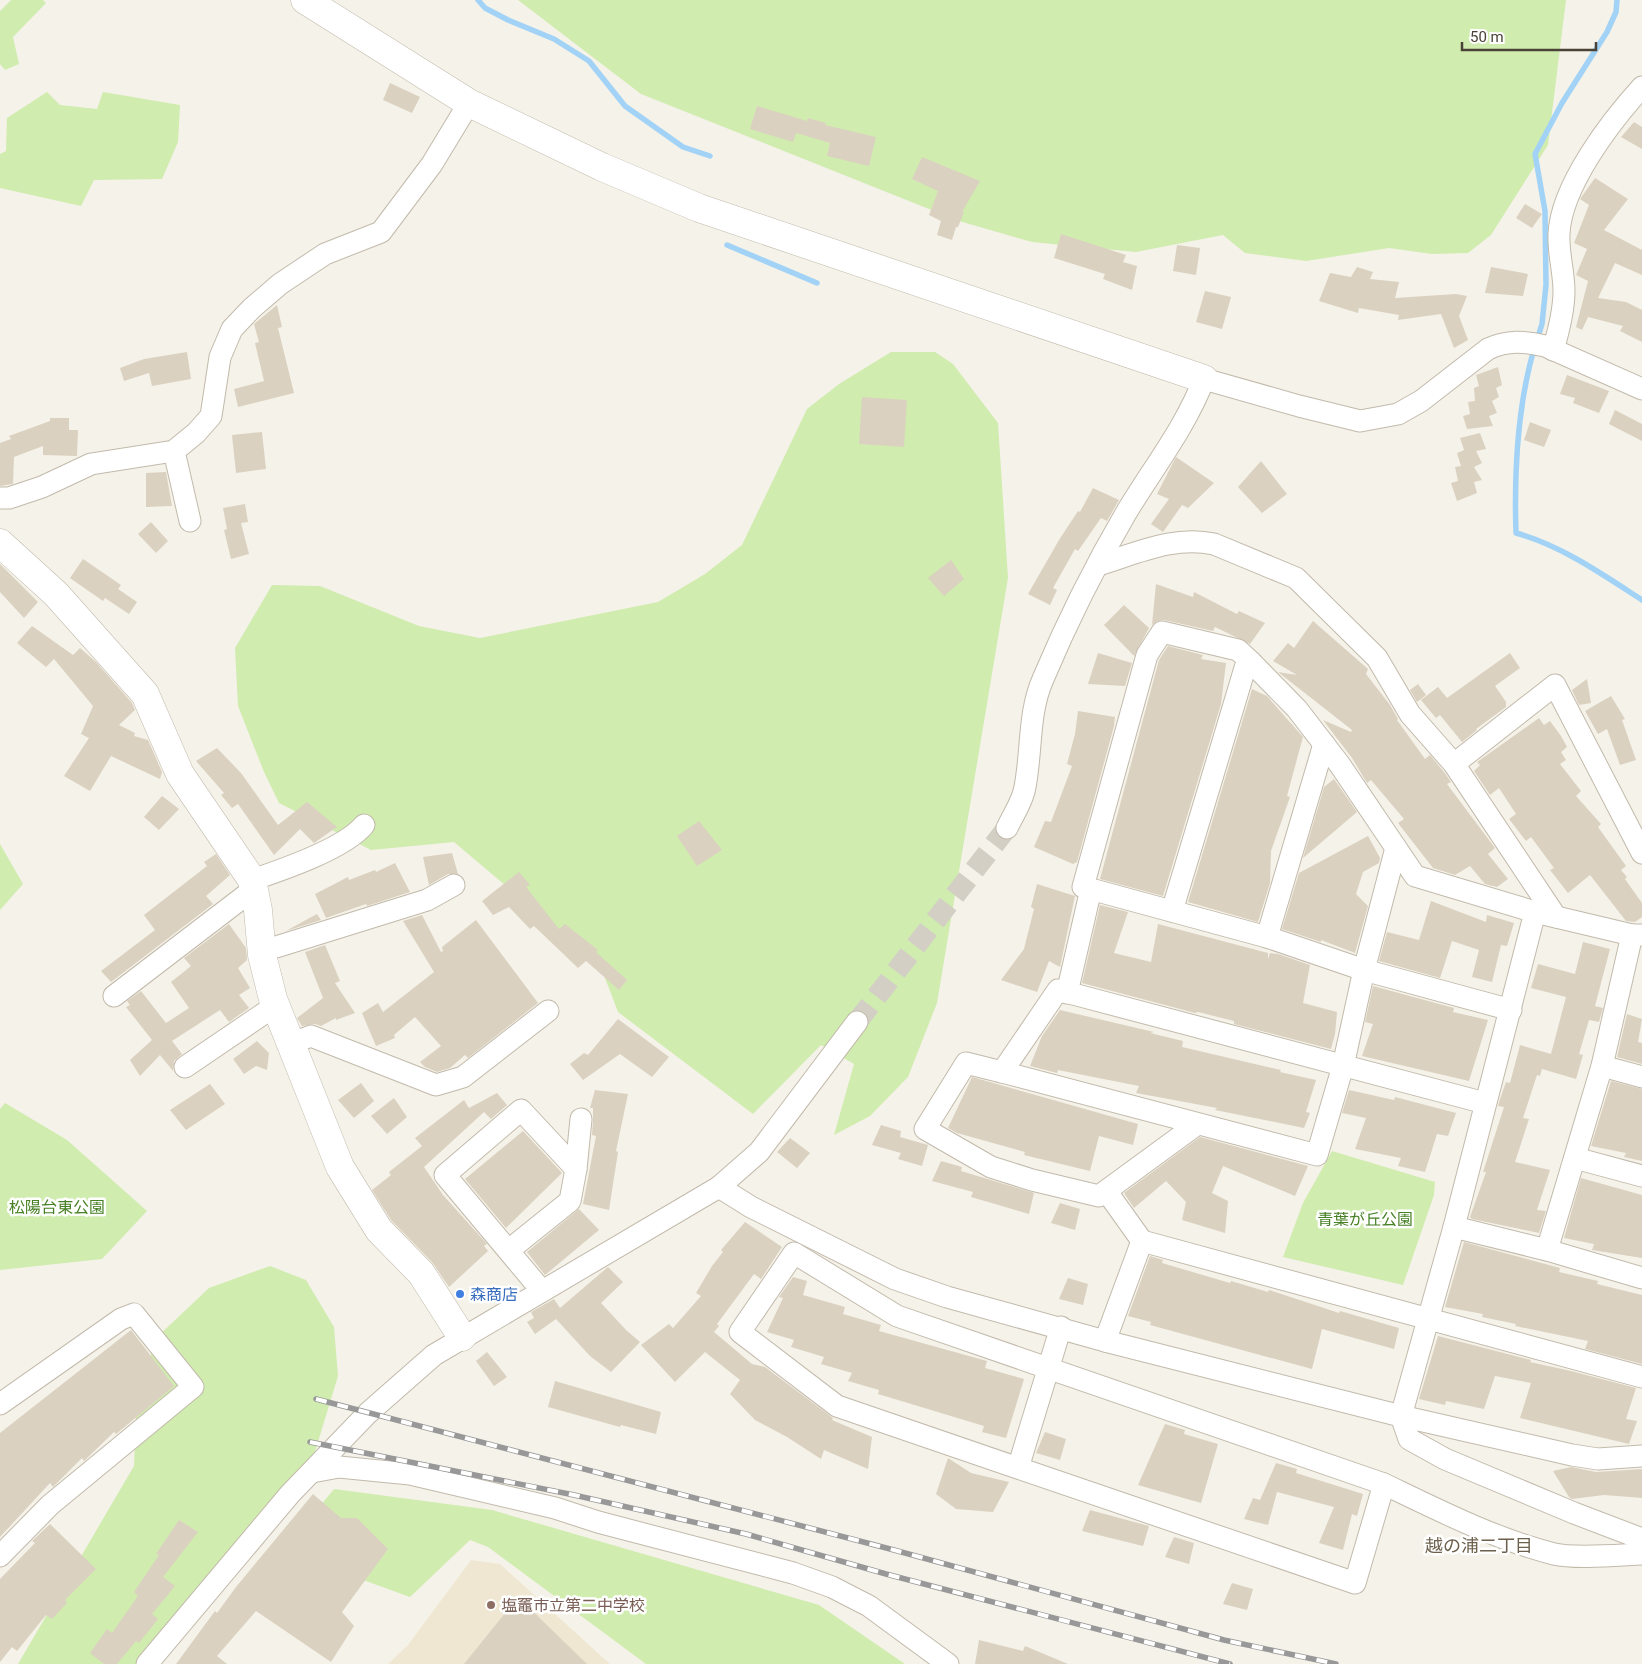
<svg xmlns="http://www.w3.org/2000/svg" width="1642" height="1664" viewBox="0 0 1642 1664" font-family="Roboto,'Noto Sans JP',sans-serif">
  <rect width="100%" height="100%" fill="#f5f2e9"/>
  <path fill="#efe7d2" d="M471,1560L500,1564L610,1664H388L408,1645Z"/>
  <g fill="#d0ecaf">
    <path d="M11,0H43L46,3L13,37L19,64L5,70L0,64V11Z"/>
    <path d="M518,0H1566L1548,145L1491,235L1468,253L1432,254L1389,248L1306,261L1245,253L1223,235L1136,252L1032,242L959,221L641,94Z"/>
    <path d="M47,92L60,105L97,109L103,92L180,105L178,142L162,179L94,180L81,206L0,188V154L6,151L7,118Z"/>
    <path d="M891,352H935L953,364L998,423L1008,578L937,1003L908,1077L870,1116L834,1135L854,1064L821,1045L753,1114L618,1012L600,965L454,842L371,850L279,803L264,772L238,706L235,648L272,585L320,586L419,626L480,638L658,602L705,574L742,545L807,409L839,384Z"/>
    <path d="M0,844L23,884L0,910Z"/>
    <path d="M5,1103L67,1140L147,1211L102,1259L0,1270V1109Z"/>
    <path d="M1332,1151L1435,1182L1434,1195L1403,1285L1283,1257L1303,1203Z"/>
    <path d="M270,1266L306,1280L334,1327L338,1376L314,1455L143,1664H18L134,1466L136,1413L155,1339L209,1288Z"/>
    <path d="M334,1489L492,1510L819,1605L905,1664H646L488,1547L470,1540L410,1597L283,1551Z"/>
  </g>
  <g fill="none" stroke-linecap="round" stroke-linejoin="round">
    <g stroke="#a2d3f6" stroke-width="5.5">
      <path d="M478,0L485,8L508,20L554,39L589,61L625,106L683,147L710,156"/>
      <path d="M727,245L817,283"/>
      <path d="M1537,340L1542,324L1546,285L1545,211L1535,154L1562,103L1607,32L1616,12L1617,0"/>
      <path d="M1534,349C1517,408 1514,472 1516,533C1562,546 1602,574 1642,600"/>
    </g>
  </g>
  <g fill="#dbd1c0">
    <path d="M390,83L420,97L412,113L383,100Z"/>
    <path d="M757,106L807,121L808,118L826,123L825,125L876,137L869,166L827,156L830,143L796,133L793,142L750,129Z"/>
    <path d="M1634,122L1642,127V149L1621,137Z"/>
    <path d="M922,157L980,181L962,212H964L958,227H956L952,240L937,235L941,221L929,215L938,191L912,179Z"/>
    <path d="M1595,178L1628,199L1604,230L1642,250V275L1615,263L1598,298L1626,302L1642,310V342L1620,331L1623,326L1588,317L1582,330L1576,327L1588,281L1576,275L1587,249L1574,243L1589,205L1580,199Z"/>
    <path d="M1525,204L1542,214L1532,228L1516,218Z"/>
    <path d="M1061,234L1126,255L1123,262L1137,266L1132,290L1103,279L1105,274L1054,258Z"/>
    <path d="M1177,245L1200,248L1196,275L1173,271Z"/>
    <path d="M1357,267L1373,272L1370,279L1399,282L1395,298L1456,294L1467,296L1459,316L1468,340L1454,348L1441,314L1398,320L1399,315L1359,308L1358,313L1319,301L1330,273L1351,277Z"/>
    <path d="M1491,267L1528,274L1523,296L1485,293Z"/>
    <path d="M1205,291L1231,297L1222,329L1196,322Z"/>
    <path d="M277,305L282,327L278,328L294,393L238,407L234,389L264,381L255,343L259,342L254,324Z"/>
    <path d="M187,352L191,379L152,386L149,373L124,381L120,368L144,359Z"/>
    <path d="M1498,367L1502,385L1496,388L1499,397L1492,401L1497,413L1489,416L1493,426L1467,429L1463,416L1470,414L1468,402L1475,401L1474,388L1479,386L1476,375Z"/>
    <path d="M1567,375L1609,391L1599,413L1573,403L1575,398L1560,394Z"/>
    <path d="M862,397L907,400L904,447L859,444Z"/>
    <path d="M1615,410L1642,424V441L1609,424Z"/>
    <path d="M50,418H69V430H78L77,456L43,455V446L14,457L13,484L0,486V443L11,439L9,436L50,421Z"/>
    <path d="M1530,422L1551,430L1544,447L1524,440Z"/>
    <path d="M262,432L266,469L236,473L232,435Z"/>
    <path d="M1480,433L1486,449L1476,451L1482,463L1474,467L1482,480L1474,482L1477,493L1457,501L1451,483L1458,481L1455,467L1461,466L1457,453L1464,450L1460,438Z"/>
    <path d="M1176,457L1214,483L1188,508L1182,505L1163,532L1151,524L1169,499L1157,494Z"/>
    <path d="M1261,461L1287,494L1262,513L1238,487Z"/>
    <path d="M166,472L172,506L146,507V473Z"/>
    <path d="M1093,488L1119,500L1107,521L1101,518L1078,551L1075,549L1053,588L1057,590L1050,605L1028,594L1059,540L1078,511L1080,512Z"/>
    <path d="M245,504L248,522L241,523L249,554L231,559L224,530L227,529L223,508Z"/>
    <path d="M151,522L168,541L156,553L138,534Z"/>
    <path d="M83,559L121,585L118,589L137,602L129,614L105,598L103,601L70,578Z"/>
    <path d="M951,560L964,579L944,596L928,578Z"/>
    <path d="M0,564L38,602L24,618L0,592Z"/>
    <path d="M1156,584L1193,597L1194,592L1237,614L1239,611L1265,623L1250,644L1215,627L1213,631L1164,620L1157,621L1152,625Z"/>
    <path d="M1124,605L1149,628L1134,656L1104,625Z"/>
    <path d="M1313,621L1368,669L1366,674L1390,705L1398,719L1397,720L1425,759L1430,755L1444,772L1451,782L1447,784L1495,848L1488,854L1508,879L1497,887L1485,884L1470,866L1455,875L1433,868L1398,823L1404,819L1371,780L1367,783L1352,758L1323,720L1351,732L1352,730L1278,672L1297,675L1273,661L1288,643L1294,648Z"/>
    <path d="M32,626L73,655L80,648L96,662L132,703L135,710L119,725L135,733L134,736L148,740L162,772L160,779L111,756L90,791L64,776L89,738L81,734L93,706L54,659L46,667L17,643Z"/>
    <path d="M1168,646L1203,655L1201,659L1226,663L1221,704L1163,896L1100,879L1159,660Z"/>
    <path d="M1098,653L1132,663L1125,686L1088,684Z"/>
    <path d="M1510,653L1520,668L1495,686L1506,702V707L1476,729L1477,730L1462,742L1440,715L1436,718L1421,700L1438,687L1447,698Z"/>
    <path d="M1587,679L1591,703L1579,705L1572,690Z"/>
    <path d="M1418,684L1426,695L1417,702L1410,690Z"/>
    <path d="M1252,689L1267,696L1303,737L1287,796L1290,797L1271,851L1270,883L1258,922L1188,902Z"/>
    <path d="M1611,696L1625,719L1622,720L1636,760L1620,765L1607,729L1598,734L1585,711Z"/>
    <path d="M1078,711L1115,717L1114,726L1077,862L1073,864L1034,847L1045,821L1051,822L1072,766L1067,764L1075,734Z"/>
    <path d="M1539,718L1544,725L1550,721L1561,736L1567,747L1561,752L1566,760L1560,764L1581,791L1576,796L1601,824L1598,827L1626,866L1621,870L1627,877L1625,879L1642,903V917L1635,922L1626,921L1590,875L1568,893L1550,870L1554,868L1531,837L1526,841L1509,819L1516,814L1499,788L1490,795L1474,771L1480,765L1477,762Z"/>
    <path d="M217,748L241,773L278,825L307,802L337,827L314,843L300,829L274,855L238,804L232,808L221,795L224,793L196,761Z"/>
    <path d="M1334,779L1357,812L1303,858L1324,787Z"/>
    <path d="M162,796L179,809L159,830L144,817Z"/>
    <path d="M699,821L722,850L697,866L677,836Z"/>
    <path d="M1368,836L1380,858L1379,863L1363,872L1356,894L1368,906L1355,953L1321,940V942L1282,929L1299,873Z"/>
    <path d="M452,853L458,874H448L429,885L423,857Z"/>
    <path d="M216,854L230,875L206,896L213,904L111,982L101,971L155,930L144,915L207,866L204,862Z"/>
    <path d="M395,863L410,892L367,906L366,904L326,918L315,894L348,877L349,880L375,870L376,872Z"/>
    <path d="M519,872L530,885L526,887L559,929L565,924L598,950L596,952L627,980L619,990L586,961L578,968L534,926L530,929L509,907L493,915L482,901Z"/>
    <path d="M1037,884L1075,896L1060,967L1049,961L1037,992L1001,980L1024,949L1034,909L1031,907Z"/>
    <path d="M1431,901L1486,922L1487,915L1514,923L1507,946L1501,945L1492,982L1472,977L1479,950L1452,941L1440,978L1379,961L1387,932L1419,940Z"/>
    <path d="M1100,905L1128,912L1114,953L1151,962L1158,924L1268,953V959L1270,953L1278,954L1310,965L1303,1003L1337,1012L1335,1034L1331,1049L1234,1024V1021L1198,1012L1195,1013L1082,983Z"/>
    <path d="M317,914L321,920L286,931L304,921Z"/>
    <path d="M422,915L441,952L443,951L442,947L476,920L538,1003L468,1058L465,1055L450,1068L437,1072L425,1067L420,1062L441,1046L415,1017L394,1035L395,1038L376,1046L362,1013L378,1003L383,1012L434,972L403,921Z"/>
    <path d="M229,924L246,948L247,960L238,968L250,988L239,995L249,1008L229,1022L220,1010L172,1041L182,1054L174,1061L173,1071L160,1055L140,1076L130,1060L152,1040L126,1007L130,1005L127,1001L141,991L166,1023L189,1008L171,982L191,966L184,958Z"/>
    <path d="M1583,942L1610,949L1595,1006L1603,1008L1599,1022L1589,1020L1579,1054L1583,1055L1576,1079L1542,1069L1540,1076L1537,1075L1523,1118L1529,1119L1515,1162L1550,1170L1537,1210L1546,1211L1539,1233L1472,1219L1470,1217L1486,1172H1483L1504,1107L1498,1106L1499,1102L1506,1082L1510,1083L1520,1045L1551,1054L1566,997L1531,988L1538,964L1575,974Z"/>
    <path d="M325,945L340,981L335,983L355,1013L336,1020V1018L321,1026L315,1024L302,1026L297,1018L323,998L305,952Z"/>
    <path d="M1373,986L1454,1008L1453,1012L1488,1020L1469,1081L1362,1056L1373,1024L1365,1022Z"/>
    <path d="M1060,1010L1154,1032L1150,1033L1183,1041L1182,1047L1281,1070L1280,1072L1316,1080L1306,1112L1310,1113L1304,1128L1215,1110L1217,1108L1136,1093L1139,1086L1058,1070L1057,1073L1030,1066L1042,1036Z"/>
    <path d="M1627,1014L1642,1019L1638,1042L1642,1043V1064L1617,1057Z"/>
    <path d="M618,1019L669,1057L652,1077L620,1054L583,1080L570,1064L584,1053L588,1055Z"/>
    <path d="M257,1041L269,1053L267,1070L256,1066L244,1074L233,1059Z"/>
    <path d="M972,1077L1138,1124L1133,1145L1099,1136L1090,1171L1024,1155L1025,1152L957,1133L948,1128Z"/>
    <path d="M1611,1081L1642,1089V1161L1624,1157L1626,1153L1591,1146Z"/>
    <path d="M361,1083L374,1101L354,1118L338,1100Z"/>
    <path d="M210,1084L225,1104L186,1130L170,1110Z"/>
    <path d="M595,1090L628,1094L616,1151L618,1152L609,1210L583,1204L596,1136L592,1135L593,1120V1108H590Z"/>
    <path d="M1349,1090L1394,1100L1395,1097L1456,1113L1448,1136L1437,1134L1425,1172L1398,1166L1401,1158L1355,1149L1366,1118L1342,1113Z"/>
    <path d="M497,1093L507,1105L491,1119L484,1112L424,1167L443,1195L487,1244L484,1246L488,1251L449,1287L432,1262L391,1220L372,1190L391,1175L389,1172L422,1146L415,1138L464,1100L469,1108Z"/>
    <path d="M394,1098L407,1117L387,1134L371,1116Z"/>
    <path d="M881,1125L901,1131L900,1137L928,1145L922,1166L898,1159L901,1153L872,1145Z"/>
    <path d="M523,1131L562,1173L506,1228L465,1179Z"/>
    <path d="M1200,1137L1308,1166L1295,1196L1223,1166L1212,1193L1228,1201L1225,1233L1182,1220L1186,1202L1166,1181L1134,1208L1124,1193Z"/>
    <path d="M790,1138L810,1153L797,1168L777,1152Z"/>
    <path d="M941,1161L962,1167L961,1171L1034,1193L1029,1214L971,1197L973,1192L932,1181Z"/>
    <path d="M1581,1178L1642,1195V1258L1592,1250L1594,1244L1564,1238Z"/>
    <path d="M1060,1203L1080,1209L1075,1230L1051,1223Z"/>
    <path d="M579,1209L599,1230L545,1275L527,1252Z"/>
    <path d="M745,1222L782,1247L761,1279L754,1274L717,1324L719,1326L714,1332L752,1364L765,1367L833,1418L832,1420L872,1437L868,1469L824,1450L821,1459L787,1437L755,1420L730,1394L740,1380L705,1352L675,1382L641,1345L669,1324L673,1328L701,1296L696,1293L712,1266L723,1252L721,1250Z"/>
    <path d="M1464,1242L1560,1268L1559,1272L1598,1281L1597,1284L1642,1295V1364L1585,1349L1588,1341L1515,1326L1516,1324L1482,1317L1483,1314L1445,1307Z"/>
    <path d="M1150,1256L1163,1260L1162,1263L1230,1283L1231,1281L1268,1292L1269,1290L1339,1313L1340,1311L1399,1328L1394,1349L1322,1329L1312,1369L1150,1325L1151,1322L1128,1316Z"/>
    <path d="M608,1267L623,1282L601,1303L626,1330L640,1342L611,1372L590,1356L556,1319L535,1334L527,1322L534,1318L531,1312L554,1299L560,1308Z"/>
    <path d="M793,1277L807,1281L803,1295L845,1307L843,1314L881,1325L879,1331L987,1361L985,1368L1024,1379L1006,1438L982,1432L984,1426L878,1394L879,1390L848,1381L852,1373L821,1364L824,1357L791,1347L794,1340L767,1332L783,1298L779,1297Z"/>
    <path d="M1068,1278L1088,1284L1083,1305L1059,1299Z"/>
    <path d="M131,1330L174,1386L116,1434L114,1432L84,1461L82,1458L53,1487L50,1483L0,1537V1433Z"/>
    <path d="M1438,1336L1531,1360L1530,1362L1571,1371L1636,1388L1626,1419L1637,1421L1629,1444L1520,1418L1531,1383L1495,1376L1484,1409L1446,1401L1445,1405L1419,1399Z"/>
    <path d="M487,1352L507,1377L494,1386L476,1361Z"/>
    <path d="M555,1381L661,1412L656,1434L621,1425L620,1427L548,1407Z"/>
    <path d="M1165,1424L1185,1430L1184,1434L1218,1444L1201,1503L1138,1485Z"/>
    <path d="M1045,1432L1066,1439L1060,1460L1036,1453Z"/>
    <path d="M948,1458L971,1473L1009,1482L993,1512L956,1509L936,1494Z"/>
    <path d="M1276,1463L1297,1469L1296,1473L1363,1494L1357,1516L1352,1514L1343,1550L1319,1543L1334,1507L1277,1492L1268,1525L1244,1519L1253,1498L1260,1500Z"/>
    <path d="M1571,1467L1596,1472L1642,1469V1498L1604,1495L1572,1499L1569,1497L1553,1471Z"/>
    <path d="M313,1494L341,1518H357L388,1549L342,1612L354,1626L331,1662L256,1611L217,1656L227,1664H176L215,1611L217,1613L236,1587Z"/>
    <path d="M1090,1510L1149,1526L1143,1546L1082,1531Z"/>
    <path d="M179,1520L198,1532L163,1577L175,1586L152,1614L158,1619L139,1643L136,1641L117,1664H104L90,1653L107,1629L112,1633L138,1596L134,1592L159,1555L156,1554Z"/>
    <path d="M50,1524L96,1569L65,1600L67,1603L52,1619L46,1615L17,1651L12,1647L0,1662V1579L35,1543L32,1541Z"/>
    <path d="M1174,1537L1194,1543L1189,1564L1165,1557Z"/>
    <path d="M1232,1583L1253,1589L1247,1610L1223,1604Z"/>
    <path d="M518,1597L587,1664H464Z"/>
    <path d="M979,1640L1023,1651L1025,1646L1068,1664H975Z"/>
  </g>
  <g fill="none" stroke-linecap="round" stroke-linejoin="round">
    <path stroke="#d3cfc5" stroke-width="21" stroke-dasharray="21 11" stroke-linecap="butt" d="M857,1022L1007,828"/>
    <defs>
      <g id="minor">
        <path d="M1553,350C1559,330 1564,311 1564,291C1564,272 1558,253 1559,234C1561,186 1611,121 1642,87"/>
        <path d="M174,451L190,521"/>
        <path d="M0,498H9L42,487L91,464L174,451L196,433L211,416L220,357L232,329L252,308L280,284L325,254L381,232L432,164L469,103"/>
        <path d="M1098,565C1135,554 1174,535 1214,544L1296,578L1377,658L1410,714L1454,764L1556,917"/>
        <path d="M1454,764L1555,685L1642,853"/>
        <path d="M1007,828C1013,815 1023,801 1025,787C1032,751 1028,713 1043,679C1067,622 1095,566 1126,513C1153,468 1185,428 1204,379L1299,406L1360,421L1398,414L1421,401L1488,349C1507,340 1525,341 1545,346L1642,389"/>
        <path d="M1396,848L1364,970L1343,1066L1317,1155L1002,1072L1058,990L1485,1103"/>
        <path d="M252,880C282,870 344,849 364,825"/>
        <path d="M1172,911L1245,668L1251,662"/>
        <path d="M1535,912L1454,1227L1401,1416L1409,1439L1445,1459L1574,1513L1642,1539"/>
        <path d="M1267,937L1324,744"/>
        <path d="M261,948L276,947L427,900L454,885"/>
        <path d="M1067,993L1091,889"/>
        <path d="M114,996L246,895L255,894"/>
        <path d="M1511,1010L1364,970L1267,937L1083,887L1147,655L1162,632L1238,650L1251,662L1297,709L1340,765L1415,876L1535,912L1632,935H1642"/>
        <path d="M290,1044L311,1036L436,1085L463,1077L548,1011"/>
        <path d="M1602,1066L1642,1077"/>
        <path d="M185,1067L266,1012L276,1007"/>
        <path d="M1002,1072L966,1063L925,1129L991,1167L1032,1180L1099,1196L1196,1125"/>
        <path d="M1575,1158L1642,1176"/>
        <path d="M719,1187L759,1152L857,1022"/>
        <path d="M1107,1192L1142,1241L1642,1377"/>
        <path d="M1454,1227L1547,1250L1642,1278"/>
        <path d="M509,1250L570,1201L576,1169L581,1119"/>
        <path d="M1547,1250L1602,1066L1632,935"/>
        <path d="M542,1291L445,1175L521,1110L576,1169"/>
        <path d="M1105,1341L1142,1241"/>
        <path d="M0,1404L121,1319L134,1314L193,1387L50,1505L0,1556"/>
        <path d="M1018,1468L1355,1583L1384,1484L897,1316L794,1253L740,1332L837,1406L1018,1468L1061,1327"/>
        <path d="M312,1472L339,1467L410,1474L555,1508L598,1522L793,1573L832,1587L869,1606L948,1664"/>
        <path d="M1384,1484C1438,1510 1495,1539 1554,1554C1575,1559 1619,1555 1642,1554"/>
        <path d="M147,1664L290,1494L368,1413L434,1355L719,1187L751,1207L895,1279L947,1297L1105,1341L1401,1416L1572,1455L1598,1459L1642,1456"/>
      </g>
      <g id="tertiary">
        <path d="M305,0L469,103L602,167L699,208L1204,379"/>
        <path d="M0,543L56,594L145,694L180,774L252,880L258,910L262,955L273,999L340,1167L379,1230L421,1273L462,1337"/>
      </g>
    </defs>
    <use href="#minor" stroke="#c2baab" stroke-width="23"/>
    <use href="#tertiary" stroke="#c2baab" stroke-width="29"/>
    <use href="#minor" stroke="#fff" stroke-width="21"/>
    <use href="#tertiary" stroke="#fff" stroke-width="28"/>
    <defs>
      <g id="rail">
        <path d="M316,1399L894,1550L1224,1640L1336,1664"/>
        <path d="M310,1442L574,1495L746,1534L886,1574L1230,1664"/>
      </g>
    </defs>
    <use href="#rail" stroke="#989898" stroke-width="5.5"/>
    <use href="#rail" stroke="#fff" stroke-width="4" stroke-dasharray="11" stroke-linecap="butt"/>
  </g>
  <circle fill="#3f7fe0" stroke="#fff" stroke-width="2" cx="460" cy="1294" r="5"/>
  <circle fill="#8d6e63" stroke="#fff" stroke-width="2" cx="491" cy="1605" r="5"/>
  <g text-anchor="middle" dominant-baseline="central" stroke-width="5" stroke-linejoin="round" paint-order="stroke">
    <g font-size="16" fill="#478125" stroke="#fff">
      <text x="57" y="1207">松陽台東公園</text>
      <text x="1365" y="1219">青葉が丘公園</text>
    </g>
    <g font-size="16" fill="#366cbe" stroke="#fff" text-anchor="start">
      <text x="470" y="1294">森商店</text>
    </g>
    <g font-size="16" fill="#785e54" stroke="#fff" text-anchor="start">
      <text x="501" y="1605">塩竈市立第二中学校</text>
    </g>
    <g font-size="18" fill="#6d614d" stroke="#fff">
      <text x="1479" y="1545">越の浦二丁目</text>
    </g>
  </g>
  <path d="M1462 42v8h134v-8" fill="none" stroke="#4a4236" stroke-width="2.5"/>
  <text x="1470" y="42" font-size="15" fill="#4a4236" stroke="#ffffff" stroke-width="4" paint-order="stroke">50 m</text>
</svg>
